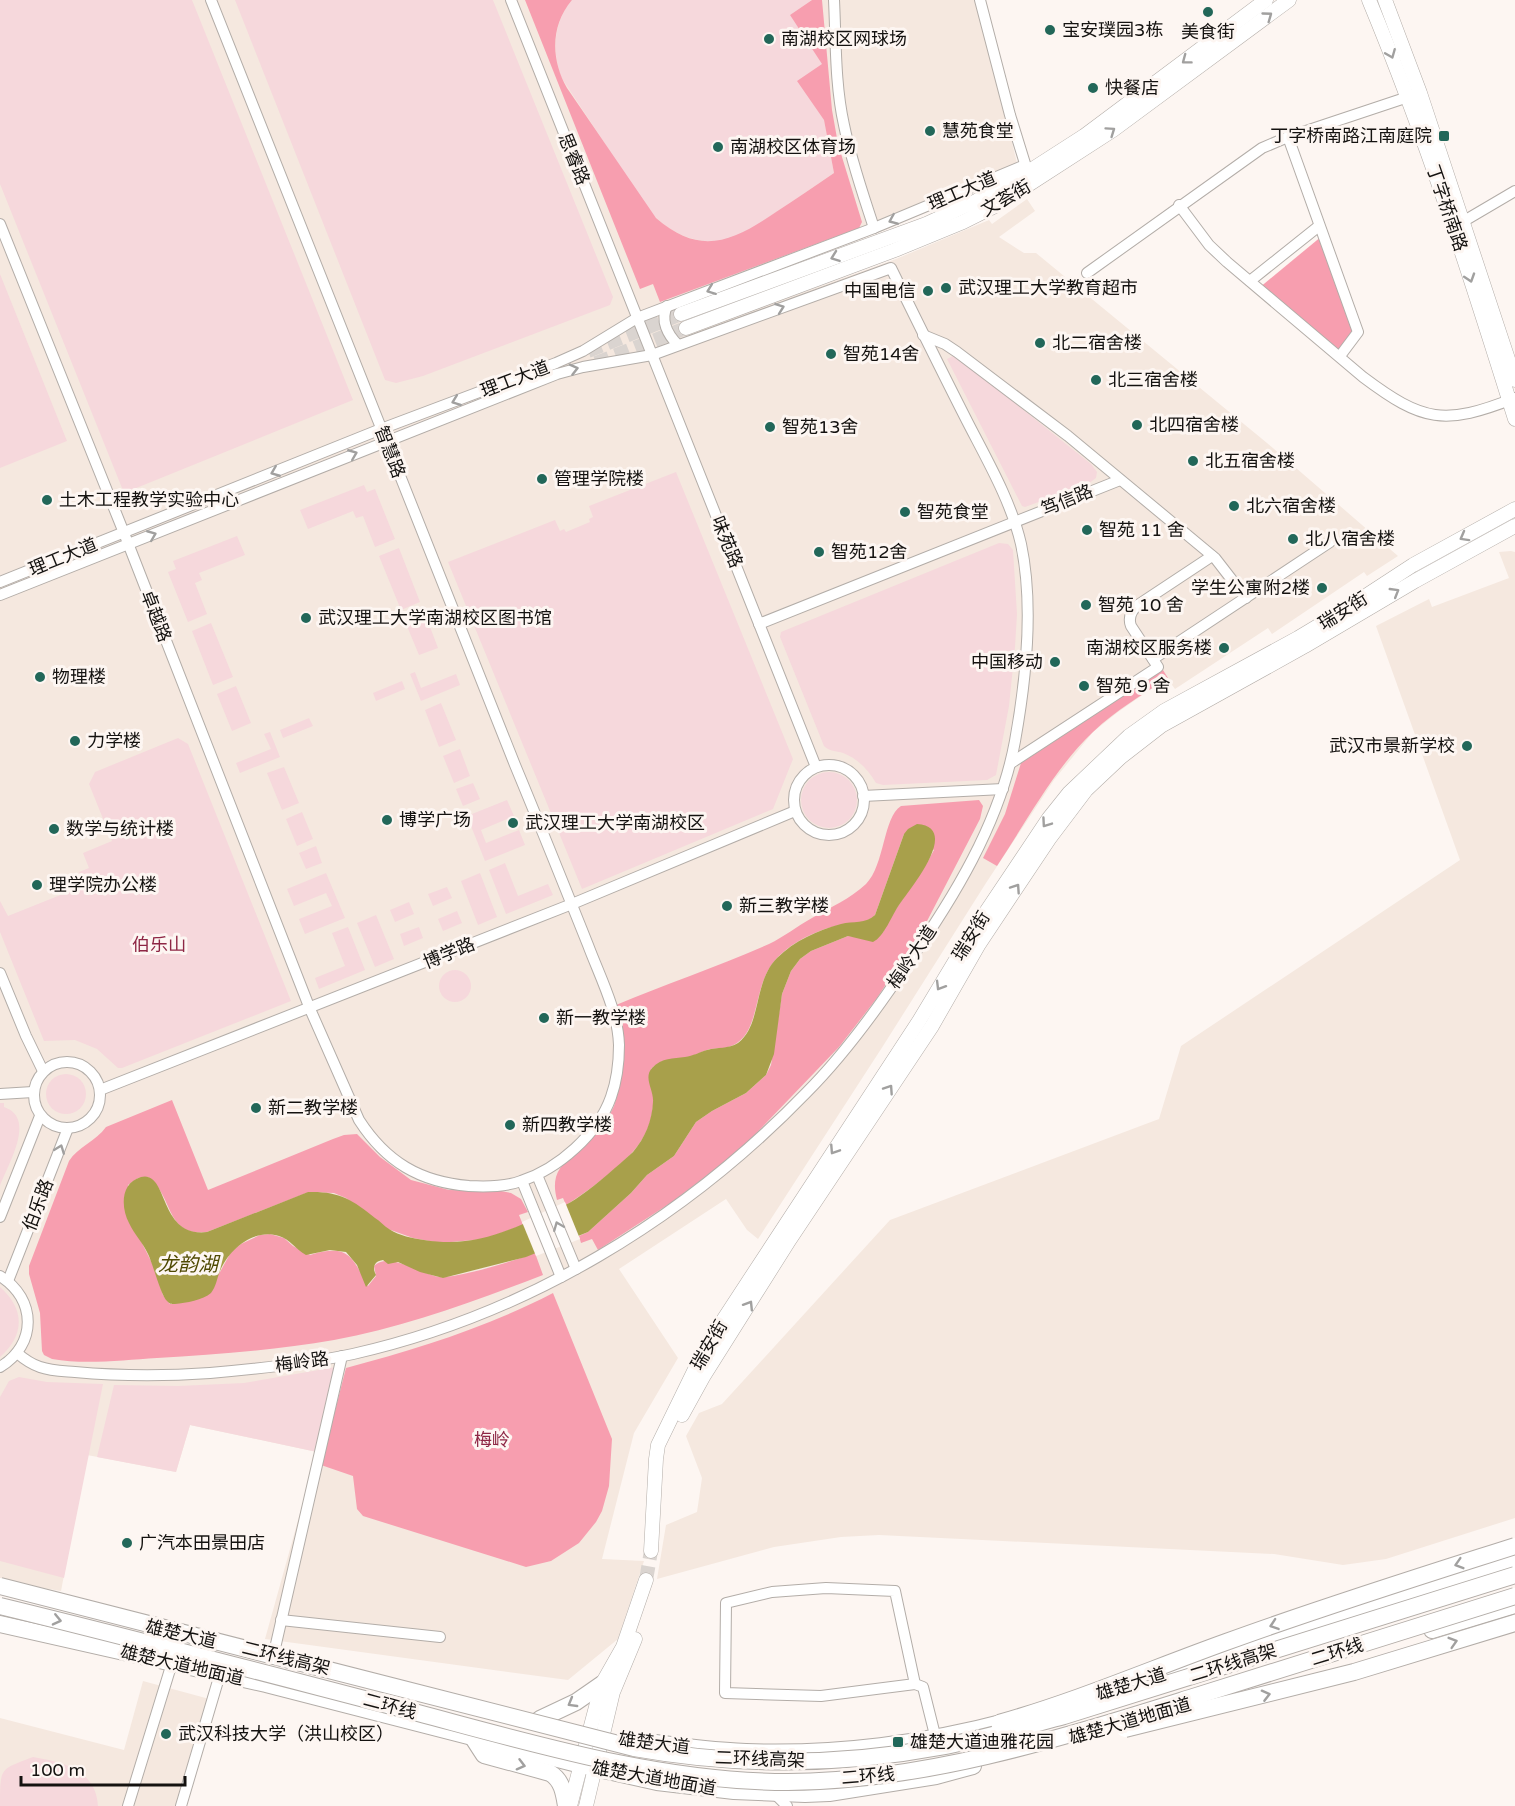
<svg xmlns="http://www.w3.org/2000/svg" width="1515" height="1806" viewBox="0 0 1515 1806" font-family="'Varela Round','Noto Sans SC',sans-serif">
  <rect width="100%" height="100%" fill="#fdf6f2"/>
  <g fill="#f5e8df">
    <path d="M0,0H977L1019,171L888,229L679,307L688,334L896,259L989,220L992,224L1027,199L1035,211L999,237L1024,253H1036L1267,443L1398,556L1367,576L1364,572L1272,634L1268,628L1175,689L1167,678L1118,712L1093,732L1054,780L986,883L883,1046L758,1239L747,1230L726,1199L619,1269L678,1358L634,1433L602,1559L644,1561L618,1639L568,1680L265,1639L317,1452L190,1425L176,1472L87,1455L61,1591L0,1581Z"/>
    <path d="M1511,551L1515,552V1518L1386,1559L1343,1565L1274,1554L879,1535L841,1537L774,1547L657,1579L666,1525L697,1512L702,1478L686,1436L699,1413L722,1404L890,1220L1159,1119L1181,1046L1460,860L1376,626L1429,599L1432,607L1509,578L1499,552Z"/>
    <path d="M143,1681L213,1700L181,1806H0V1718L124,1750Z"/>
  </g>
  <g fill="#f6d8dc">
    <path d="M0,0H192L353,400L124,493L0,184Z"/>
    <path d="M235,0H493L613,297L610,305L423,376L396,383L385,380Z"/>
    <path d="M572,0H812L790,15L823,64L798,81L824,120L834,173C816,185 799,197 781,209C768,217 756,227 742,234C708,251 671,237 648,209L561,77C552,51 553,23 572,0Z"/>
    <path d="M0,274L67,441L0,468Z"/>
    <path d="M955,355L1091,464L1097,472L1096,478L1088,484L1025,507L1022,506L947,359Z"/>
    <path d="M676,472L793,759L773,809L582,889L448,562L555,520L560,531L564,529L566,532L590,522L589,519L593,517L589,506Z"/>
    <path d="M364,485L367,492L375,489L395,539L375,547L363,516L356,518L353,511L308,529L300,510Z"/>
    <path d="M237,536L245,555L199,573L202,580L195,583L207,614L188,622L168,572L176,569L173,561Z"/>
    <path d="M999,543L1008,544L1013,550L1017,614L1015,647L1009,706L996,775L987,780L883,785L876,783C868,769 858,759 843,753C836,751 829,751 824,746L780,637L781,632Z"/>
    <path d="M399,548L420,602L401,610L379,556Z"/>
    <path d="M424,611L438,648L419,655L404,619Z"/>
    <path d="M211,623L233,677L213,685L192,631Z"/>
    <path d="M415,672L421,688L456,674L460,685L421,701L410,674Z"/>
    <path d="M402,681L405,689L376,701L373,693Z"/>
    <path d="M236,686L251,723L232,731L217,694Z"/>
    <path d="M441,703L456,740L439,747L425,710Z"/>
    <path d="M309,718L313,726L283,738L280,730Z"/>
    <path d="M270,732L280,757L240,773L236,763L271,749L264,734Z"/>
    <path d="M178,738L188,744L291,1001L122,1068H118L97,1049L75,1040L44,1041L0,932V901L8,916L73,890L71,884L82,879L79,872L89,868L83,853L112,841L89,784L95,772Z"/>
    <path d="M460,749L470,776L454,783L443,756Z"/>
    <path d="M284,767L299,803L282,810L267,773Z"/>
    <circle cx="829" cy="800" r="28"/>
    <path d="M473,783L480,799L463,806L456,789Z"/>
    <path d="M507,800L514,816L481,830L486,843L519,830L525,845L485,861L467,816Z"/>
    <path d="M302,812L313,839L297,846L286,819Z"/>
    <path d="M316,846L322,863L306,869L299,853Z"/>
    <path d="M505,863L518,896L548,884L553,895L506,914L489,870Z"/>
    <path d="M326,873L345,918L305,934L299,919L332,906L326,893L294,906L287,889Z"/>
    <path d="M480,873L497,917L478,925L461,881Z"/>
    <path d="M447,887L452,898L433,906L428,894Z"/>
    <path d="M409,902L414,914L395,922L390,910Z"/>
    <path d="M457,911L462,923L443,931L438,919Z"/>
    <path d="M376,915L394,959L375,967L357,923Z"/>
    <path d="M348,927L365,970L319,989L315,978L345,966L332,933Z"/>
    <path d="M419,927L423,938L404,946L400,934Z"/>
    <circle cx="455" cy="986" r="16"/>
    <circle cx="66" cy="1094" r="20"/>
    <path d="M0,1103H4V1107C37,1118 8,1164 0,1186Z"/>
    <path d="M0,1287C25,1309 25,1335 0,1357Z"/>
    <path d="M336,1367L317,1452L190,1425L176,1472L97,1457L114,1385L178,1386L244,1383Z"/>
    <path d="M19,1377L47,1382L103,1384L64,1578L0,1561V1397L9,1381Z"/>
    <path d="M33,1757C63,1762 96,1770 98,1806H0C0,1766 0,1770 33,1757Z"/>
  </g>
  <g fill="#f79eaf">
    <path d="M525,0H572C550,26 551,60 567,88L656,218C701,257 733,241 776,212C796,199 815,186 834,173L824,120L797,81L822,64L790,15L812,0H822L832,110L838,144L862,222L859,228L660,302L653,284L640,289Z"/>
    <path d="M1322,236L1358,332L1340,356L1259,288Z"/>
    <path d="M1163,670L1168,678C1142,695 1116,710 1093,732C1054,769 1027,821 997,866L983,858L1005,814L1021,763Z"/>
    <path d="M979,800L983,806L980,819L926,923L877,998L839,1047L747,1143L718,1167L672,1202L598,1250L592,1239L581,1243L579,1236L588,1232L631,1193L647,1175L674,1156L696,1122L712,1111L746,1093L766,1075L771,1065L782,994L791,971L800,959L811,951L848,936L860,937L883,932C897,903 919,879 934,850L904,834L875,915C864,926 846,923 832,927C813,932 794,942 780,955C752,980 762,1026 737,1043C728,1049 720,1048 710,1049C703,1051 696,1055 689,1057C672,1061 665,1056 651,1069C652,1081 654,1094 653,1106C652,1118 648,1131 641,1141C630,1160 586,1193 566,1205L563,1198L557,1200C555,1192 554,1185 556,1177C563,1154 602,1135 614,1106C622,1086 616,1029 616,1005C666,984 719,966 769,944C784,937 797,926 812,918C831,907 850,899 866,884C885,865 883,817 901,806Z"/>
    <path d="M172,1100L208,1190L333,1139L344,1135L357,1134L380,1157L411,1180L449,1190L501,1191L511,1193L521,1199L528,1212L519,1215L523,1225L485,1239L440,1243L413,1238L388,1229L346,1198L334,1193L309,1192L207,1232C165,1237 174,1196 148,1177L138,1178L128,1185L140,1239L155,1269L163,1295L170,1304H175L220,1272L231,1252L241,1244L260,1235L270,1234L284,1238L293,1246L310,1255C348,1244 351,1255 368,1286L376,1276L374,1266C388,1251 421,1274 439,1277C455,1279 517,1260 535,1253L543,1275C475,1301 405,1327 334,1340C276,1350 216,1355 157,1358C123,1360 85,1365 52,1359L44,1355L42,1351L40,1313L29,1274V1266L69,1161C78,1147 96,1141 106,1127Z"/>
    <path d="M553,1293L612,1439L609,1486L602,1511L596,1522L579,1543L551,1561L526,1567L363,1516L357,1509L353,1476L321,1465L346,1368C417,1349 488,1327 553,1293Z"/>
  </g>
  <path fill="#a8a04b" d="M917,824C962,827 910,889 899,905C892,915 884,937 873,942L848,936L811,951L800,959L791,971L782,994L774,1054L766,1075L746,1093L712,1111L696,1122L674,1156L647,1175L631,1193L588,1232L526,1257L443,1278L420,1272L398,1262L388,1264L383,1260C374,1261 372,1268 376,1275L366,1287L357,1265L346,1252L330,1250L306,1255C296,1250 290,1239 279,1236C254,1228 229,1249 220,1271C217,1278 216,1287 211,1293C203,1300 186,1303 175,1304C171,1304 170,1304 167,1301C161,1296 153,1264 148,1254C143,1243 134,1234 129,1223C121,1208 120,1183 141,1177C169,1170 158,1238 207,1232L308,1192C338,1191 352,1199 375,1218C380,1221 384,1226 389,1229C400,1236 412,1238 424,1240C469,1247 499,1235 539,1217C553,1211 568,1205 580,1196C599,1183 616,1167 633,1152C645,1138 652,1121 653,1102C654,1090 643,1078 652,1068C662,1057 673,1059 685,1057C693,1056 700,1052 707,1050C718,1047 728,1049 738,1043C762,1025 753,982 777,958C794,941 818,930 841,924C853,921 866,924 875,915L904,834L908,829Z"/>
  <path fill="#fdf6f2" d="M565,1202L580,1239L536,1256L522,1222Z"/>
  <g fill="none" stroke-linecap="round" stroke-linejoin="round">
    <g stroke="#dad4d0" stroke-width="14" stroke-dasharray="14 7" stroke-linecap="butt">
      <path d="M588,351L681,314"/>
      <path d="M596,363L686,328"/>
      <path d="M646,1580L651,1551"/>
    </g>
    <defs>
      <g id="minor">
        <path d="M511,0L816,767"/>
        <path d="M834,0C836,41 835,85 844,125C851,160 863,194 874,228"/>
        <path d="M980,0L1010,115L1027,170"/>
        <path d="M1288,137L1358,332L1340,356"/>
        <path d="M1179,205L1209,245L1227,262L1363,377C1423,422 1444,426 1515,398"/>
        <path d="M1464,221L1515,191"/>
        <path d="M0,224L124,533L310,1009L359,1120C386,1162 420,1182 469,1186C486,1187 505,1187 521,1181C558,1169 598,1134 611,1097C617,1080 619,1062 619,1045C618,1011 600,977 588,945C564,885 540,825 515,765C413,510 312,255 211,0"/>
        <path d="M1087,273L1262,148L1288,137L1414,95"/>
        <path d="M1250,281L1319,226"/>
        <path d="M667,306C660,321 668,335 678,345"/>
        <path d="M923,335L945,344L957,352L1068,436L1215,558L1246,598"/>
        <path d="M0,582L381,429L556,363L583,351L637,318L874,228L1025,165"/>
        <path d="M0,595L557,374L583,367L652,355L891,268C916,319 941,370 967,421C987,460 1011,501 1021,544C1034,605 1026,680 1015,741C1000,823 953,899 906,966C876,1011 844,1055 806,1093C683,1220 526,1315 353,1354C306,1364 257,1369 210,1373C166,1376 119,1376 75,1372C63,1371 51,1371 40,1367C31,1364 24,1359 17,1353"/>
        <path d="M759,624L1120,480"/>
        <path d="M1153,659L1330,542"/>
        <path d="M1011,763L1158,667L1131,626C1128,618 1131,611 1138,605L1212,556"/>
        <circle cx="829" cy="800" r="35"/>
        <path d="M863,796L1003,789"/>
        <path d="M0,973L26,1036L43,1071"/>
        <circle cx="67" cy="1095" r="33"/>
        <path d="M100,1090L572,904L795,811"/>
        <path d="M0,1094L33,1092"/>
        <path d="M537,1175L576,1269"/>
        <path d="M522,1181L561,1277"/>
        <path d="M0,1217L40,1116"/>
        <path d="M0,1276C37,1299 37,1345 0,1367"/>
        <path d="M8,1281L68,1128"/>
        <path d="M281,1620L440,1637"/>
        <path d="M273,1657L342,1356"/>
        <path d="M915,1684L895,1591L826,1588L772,1592L726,1603L725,1693L821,1696L915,1684L923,1687L936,1739"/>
        <path d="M774,1793L787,1806"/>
        <path d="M128,1806L172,1663"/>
        <path d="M181,1806L220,1674"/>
      </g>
      <g id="secondary">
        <path d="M1369,0C1426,137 1471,278 1515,419"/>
        <path d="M1385,0L1420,93L1515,380"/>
        <path d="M681,314L926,224L976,201L1028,172L1084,136L1266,0"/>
        <path d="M686,328L895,250L963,222L997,205L1113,130L1289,0"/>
        <path d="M682,1415L703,1377L790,1239L932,1026L979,944L1049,839L1086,790L1121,757L1161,726L1305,646L1415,581L1515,526"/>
        <path d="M651,1551L656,1459L658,1445L699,1361L714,1334L919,1021L972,933L1049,818L1069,793L1129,736L1164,711L1298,638L1338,614L1413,565L1515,509"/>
        <path d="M570,1806L602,1684L623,1647L646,1580"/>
        <path d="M586,1806L613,1692L635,1639"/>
      </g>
      <g id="primary">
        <path d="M0,1624L266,1684L581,1765L657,1782L734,1791L805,1794L829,1793L936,1776L973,1766"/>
        <path d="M1432,1630L1515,1605"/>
        <path d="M1147,1679L1515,1562"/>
        <path d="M540,1719L576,1702L602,1684"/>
        <path d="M473,1738L484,1755L550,1773C562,1780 564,1793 566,1806"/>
        <path d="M641,1741C676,1746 711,1751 746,1752C839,1755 923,1744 1013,1720"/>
      </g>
    </defs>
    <use href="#minor" stroke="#b3ada8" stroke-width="12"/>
    <use href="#secondary" stroke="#b3ada8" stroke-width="15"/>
    <use href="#primary" stroke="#b3ada8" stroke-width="18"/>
    <use href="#minor" stroke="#fff" stroke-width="10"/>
    <use href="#secondary" stroke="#fff" stroke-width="14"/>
    <use href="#primary" stroke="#fff" stroke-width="16"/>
    <defs>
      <g id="trunk-bridge">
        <path d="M0,1586L634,1748C735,1766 839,1766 940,1747C982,1739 1023,1727 1064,1716L1515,1575"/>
        <path d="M0,1606C140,1640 279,1677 418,1713C538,1745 662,1782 788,1782C927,1781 1061,1738 1193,1697C1300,1663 1408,1630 1515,1596"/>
        <path d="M999,1723C1077,1701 1151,1669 1226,1642C1322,1607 1418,1577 1515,1546"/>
        <path d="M1125,1729L1354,1672L1515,1623"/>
      </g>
    </defs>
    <use href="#trunk-bridge" stroke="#b3ada8" stroke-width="18" stroke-linecap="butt"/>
    <use href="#trunk-bridge" stroke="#fff" stroke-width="16"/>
  </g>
  <defs><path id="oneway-chevron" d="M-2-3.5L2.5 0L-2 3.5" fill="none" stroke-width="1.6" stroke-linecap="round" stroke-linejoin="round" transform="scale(1.5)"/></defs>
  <g stroke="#a1a09f">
    <use href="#oneway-chevron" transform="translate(1268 16) rotate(-36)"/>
    <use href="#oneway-chevron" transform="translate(1391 54) rotate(68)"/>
    <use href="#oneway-chevron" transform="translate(1186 60) rotate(143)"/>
    <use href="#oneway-chevron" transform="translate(1111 131) rotate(-35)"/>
    <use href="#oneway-chevron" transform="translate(893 220) rotate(157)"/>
    <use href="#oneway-chevron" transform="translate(835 257) rotate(160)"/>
    <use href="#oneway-chevron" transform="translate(1470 278) rotate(72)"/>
    <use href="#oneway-chevron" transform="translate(711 290) rotate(159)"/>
    <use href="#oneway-chevron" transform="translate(780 308) rotate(-20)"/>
    <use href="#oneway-chevron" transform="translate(574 369) rotate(-14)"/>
    <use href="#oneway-chevron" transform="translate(456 401) rotate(159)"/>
    <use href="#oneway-chevron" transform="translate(353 454) rotate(-22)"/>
    <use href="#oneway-chevron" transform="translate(275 472) rotate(158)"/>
    <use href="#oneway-chevron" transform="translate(152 535) rotate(-22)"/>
    <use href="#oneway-chevron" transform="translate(1464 537) rotate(151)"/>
    <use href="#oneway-chevron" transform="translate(1395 592) rotate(-31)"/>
    <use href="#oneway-chevron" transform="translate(1046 823) rotate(125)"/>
    <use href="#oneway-chevron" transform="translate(1016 888) rotate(-56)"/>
    <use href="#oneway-chevron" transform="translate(940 986) rotate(121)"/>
    <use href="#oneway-chevron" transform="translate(889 1089) rotate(-56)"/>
    <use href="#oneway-chevron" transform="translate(60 1149) rotate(-69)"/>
    <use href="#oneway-chevron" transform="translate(834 1150) rotate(123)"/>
    <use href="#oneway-chevron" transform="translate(558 1226) rotate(-112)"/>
    <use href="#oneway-chevron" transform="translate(749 1305) rotate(-58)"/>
    <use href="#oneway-chevron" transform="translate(1459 1564) rotate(163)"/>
    <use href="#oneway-chevron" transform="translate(57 1620) rotate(13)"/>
    <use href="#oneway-chevron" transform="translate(1274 1625) rotate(161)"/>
    <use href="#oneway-chevron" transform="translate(1453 1642) rotate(-17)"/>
    <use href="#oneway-chevron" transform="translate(1266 1695) rotate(-14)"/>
    <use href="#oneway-chevron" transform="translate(572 1703) rotate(150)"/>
    <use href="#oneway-chevron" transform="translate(521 1765) rotate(15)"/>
  </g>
  <g fill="#226759" stroke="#fdf6f2" stroke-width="2">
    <circle cx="1208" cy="12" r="6"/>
    <circle cx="1050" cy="30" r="6"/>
    <circle cx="769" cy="39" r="6"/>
    <circle cx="1093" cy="88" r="6"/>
    <circle cx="930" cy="131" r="6"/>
    <rect x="1438" y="130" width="12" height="12" rx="3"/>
    <circle cx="718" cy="147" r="6"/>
    <circle cx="946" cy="288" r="6"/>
    <circle cx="928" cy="291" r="6"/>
    <circle cx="1040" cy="343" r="6"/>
    <circle cx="831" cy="354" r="6"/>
    <circle cx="1096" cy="380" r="6"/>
    <circle cx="1137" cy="425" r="6"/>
    <circle cx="770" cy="427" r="6"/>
    <circle cx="1193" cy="461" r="6"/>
    <circle cx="542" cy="479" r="6"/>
    <circle cx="47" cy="500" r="6"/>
    <circle cx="1234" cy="506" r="6"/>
    <circle cx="905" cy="512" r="6"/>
    <circle cx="1087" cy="530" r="6"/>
    <circle cx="1293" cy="539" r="6"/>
    <circle cx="819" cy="552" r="6"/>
    <circle cx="1322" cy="588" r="6"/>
    <circle cx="1086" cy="605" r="6"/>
    <circle cx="306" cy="618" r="6"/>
    <circle cx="1224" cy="648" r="6"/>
    <circle cx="1055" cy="662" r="6"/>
    <circle cx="40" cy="677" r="6"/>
    <circle cx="1084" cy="686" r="6"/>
    <circle cx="75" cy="741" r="6"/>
    <circle cx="1467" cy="746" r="6"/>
    <circle cx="387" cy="820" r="6"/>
    <circle cx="513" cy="823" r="6"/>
    <circle cx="54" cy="829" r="6"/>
    <circle cx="37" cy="885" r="6"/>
    <circle cx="727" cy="906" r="6"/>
    <circle cx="544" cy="1018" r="6"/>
    <circle cx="256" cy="1108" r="6"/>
    <circle cx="510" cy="1125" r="6"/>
    <circle cx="127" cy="1543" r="6"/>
    <circle cx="166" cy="1734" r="6"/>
    <rect x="892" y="1736" width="12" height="12" rx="3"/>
  </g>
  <g text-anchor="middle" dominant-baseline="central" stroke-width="6" stroke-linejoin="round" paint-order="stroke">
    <g font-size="18" fill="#141210" stroke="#fdf6f2" text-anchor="start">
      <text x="1062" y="30">宝安璞园3栋</text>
      <text x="1208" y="32" text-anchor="middle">美食街</text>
      <text x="781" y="39">南湖校区网球场</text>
      <text x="1105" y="88">快餐店</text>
      <text x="942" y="131">慧苑食堂</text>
      <text x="1432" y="136" text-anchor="end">丁字桥南路江南庭院</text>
      <text x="730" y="147">南湖校区体育场</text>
      <text x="958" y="288">武汉理工大学教育超市</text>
      <text x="916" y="291" text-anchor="end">中国电信</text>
      <text x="1052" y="343">北二宿舍楼</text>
      <text x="843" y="354">智苑14舍</text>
      <text x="1108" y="380">北三宿舍楼</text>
      <text x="1149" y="425">北四宿舍楼</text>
      <text x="782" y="427">智苑13舍</text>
      <text x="1205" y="461">北五宿舍楼</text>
      <text x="554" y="479">管理学院楼</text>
      <text x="59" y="500">土木工程教学实验中心</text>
      <text x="1246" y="506">北六宿舍楼</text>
      <text x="917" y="512">智苑食堂</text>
      <text x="1099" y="530">智苑 11 舍</text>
      <text x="1305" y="539">北八宿舍楼</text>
      <text x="831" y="552">智苑12舍</text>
      <text x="1310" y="588" text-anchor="end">学生公寓附2楼</text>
      <text x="1098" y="605">智苑 10 舍</text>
      <text x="318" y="618">武汉理工大学南湖校区图书馆</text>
      <text x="1212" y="648" text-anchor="end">南湖校区服务楼</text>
      <text x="1043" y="662" text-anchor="end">中国移动</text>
      <text x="52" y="677">物理楼</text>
      <text x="1096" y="686">智苑 9 舍</text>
      <text x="87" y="741">力学楼</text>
      <text x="1455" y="746" text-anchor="end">武汉市景新学校</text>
      <text x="399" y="820">博学广场</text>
      <text x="525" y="823">武汉理工大学南湖校区</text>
      <text x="66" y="829">数学与统计楼</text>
      <text x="49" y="885">理学院办公楼</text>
      <text x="739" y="906">新三教学楼</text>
      <text x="556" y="1018">新一教学楼</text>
      <text x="268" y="1108">新二教学楼</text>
      <text x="522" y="1125">新四教学楼</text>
      <text x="139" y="1543">广汽本田景田店</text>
      <text x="178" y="1734">武汉科技大学（洪山校区）</text>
      <text x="910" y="1742">雄楚大道迪雅花园</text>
    </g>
    <g font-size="18" fill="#141210" stroke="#fdf6f2">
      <text transform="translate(574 159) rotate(68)">思睿路</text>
      <text transform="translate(962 191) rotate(-23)">理工大道</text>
      <text transform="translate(1006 198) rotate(-30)">文荟街</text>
      <text transform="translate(1447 208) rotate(71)">丁字桥南路</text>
      <text transform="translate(515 379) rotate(-21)">理工大道</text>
      <text transform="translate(390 452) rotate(69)">智慧路</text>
      <text transform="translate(1067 500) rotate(-22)">笃信路</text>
      <text transform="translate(727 542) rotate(68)">味苑路</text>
      <text transform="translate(63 557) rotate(-22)">理工大道</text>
      <text transform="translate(1343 611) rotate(-32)">瑞安街</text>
      <text transform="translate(156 616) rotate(69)">卓越路</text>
      <text transform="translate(971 936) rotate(-58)">瑞安街</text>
      <text transform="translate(449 953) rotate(-22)">博学路</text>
      <text transform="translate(912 957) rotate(-56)">梅岭大道</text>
      <text transform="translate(38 1205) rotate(-69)">伯乐路</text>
      <text transform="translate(709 1345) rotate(-60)">瑞安街</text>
      <text transform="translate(302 1362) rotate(-8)">梅岭路</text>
      <text transform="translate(181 1634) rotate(13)">雄楚大道</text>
      <text transform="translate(1337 1652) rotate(-17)">二环线</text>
      <text transform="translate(286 1658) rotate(14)">二环线高架</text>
      <text transform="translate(1233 1663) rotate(-17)">二环线高架</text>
      <text transform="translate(182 1665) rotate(13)">雄楚大道地面道</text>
      <text transform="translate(1131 1684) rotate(-17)">雄楚大道</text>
      <text transform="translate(390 1706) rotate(15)">二环线</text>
      <text transform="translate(1130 1721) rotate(-16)">雄楚大道地面道</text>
      <text transform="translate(654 1743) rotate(7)">雄楚大道</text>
      <text transform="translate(760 1759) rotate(2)">二环线高架</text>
      <text transform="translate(868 1776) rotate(-5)">二环线</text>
      <text transform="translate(654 1778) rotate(10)">雄楚大道地面道</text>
    </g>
    <g font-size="18" fill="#8e2745" stroke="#fdf6f2">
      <text x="159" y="945">伯乐山</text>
      <text x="492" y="1440">梅岭</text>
    </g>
    <g font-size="20" font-style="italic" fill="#4f4902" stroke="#fdf6f2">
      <text x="188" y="1265">龙韵湖</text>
    </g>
  </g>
  <path d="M21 1776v9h164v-9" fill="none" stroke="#141210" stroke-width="3"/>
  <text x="30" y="1776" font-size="18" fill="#141210" stroke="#fdf6f2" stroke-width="4.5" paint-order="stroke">100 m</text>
</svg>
